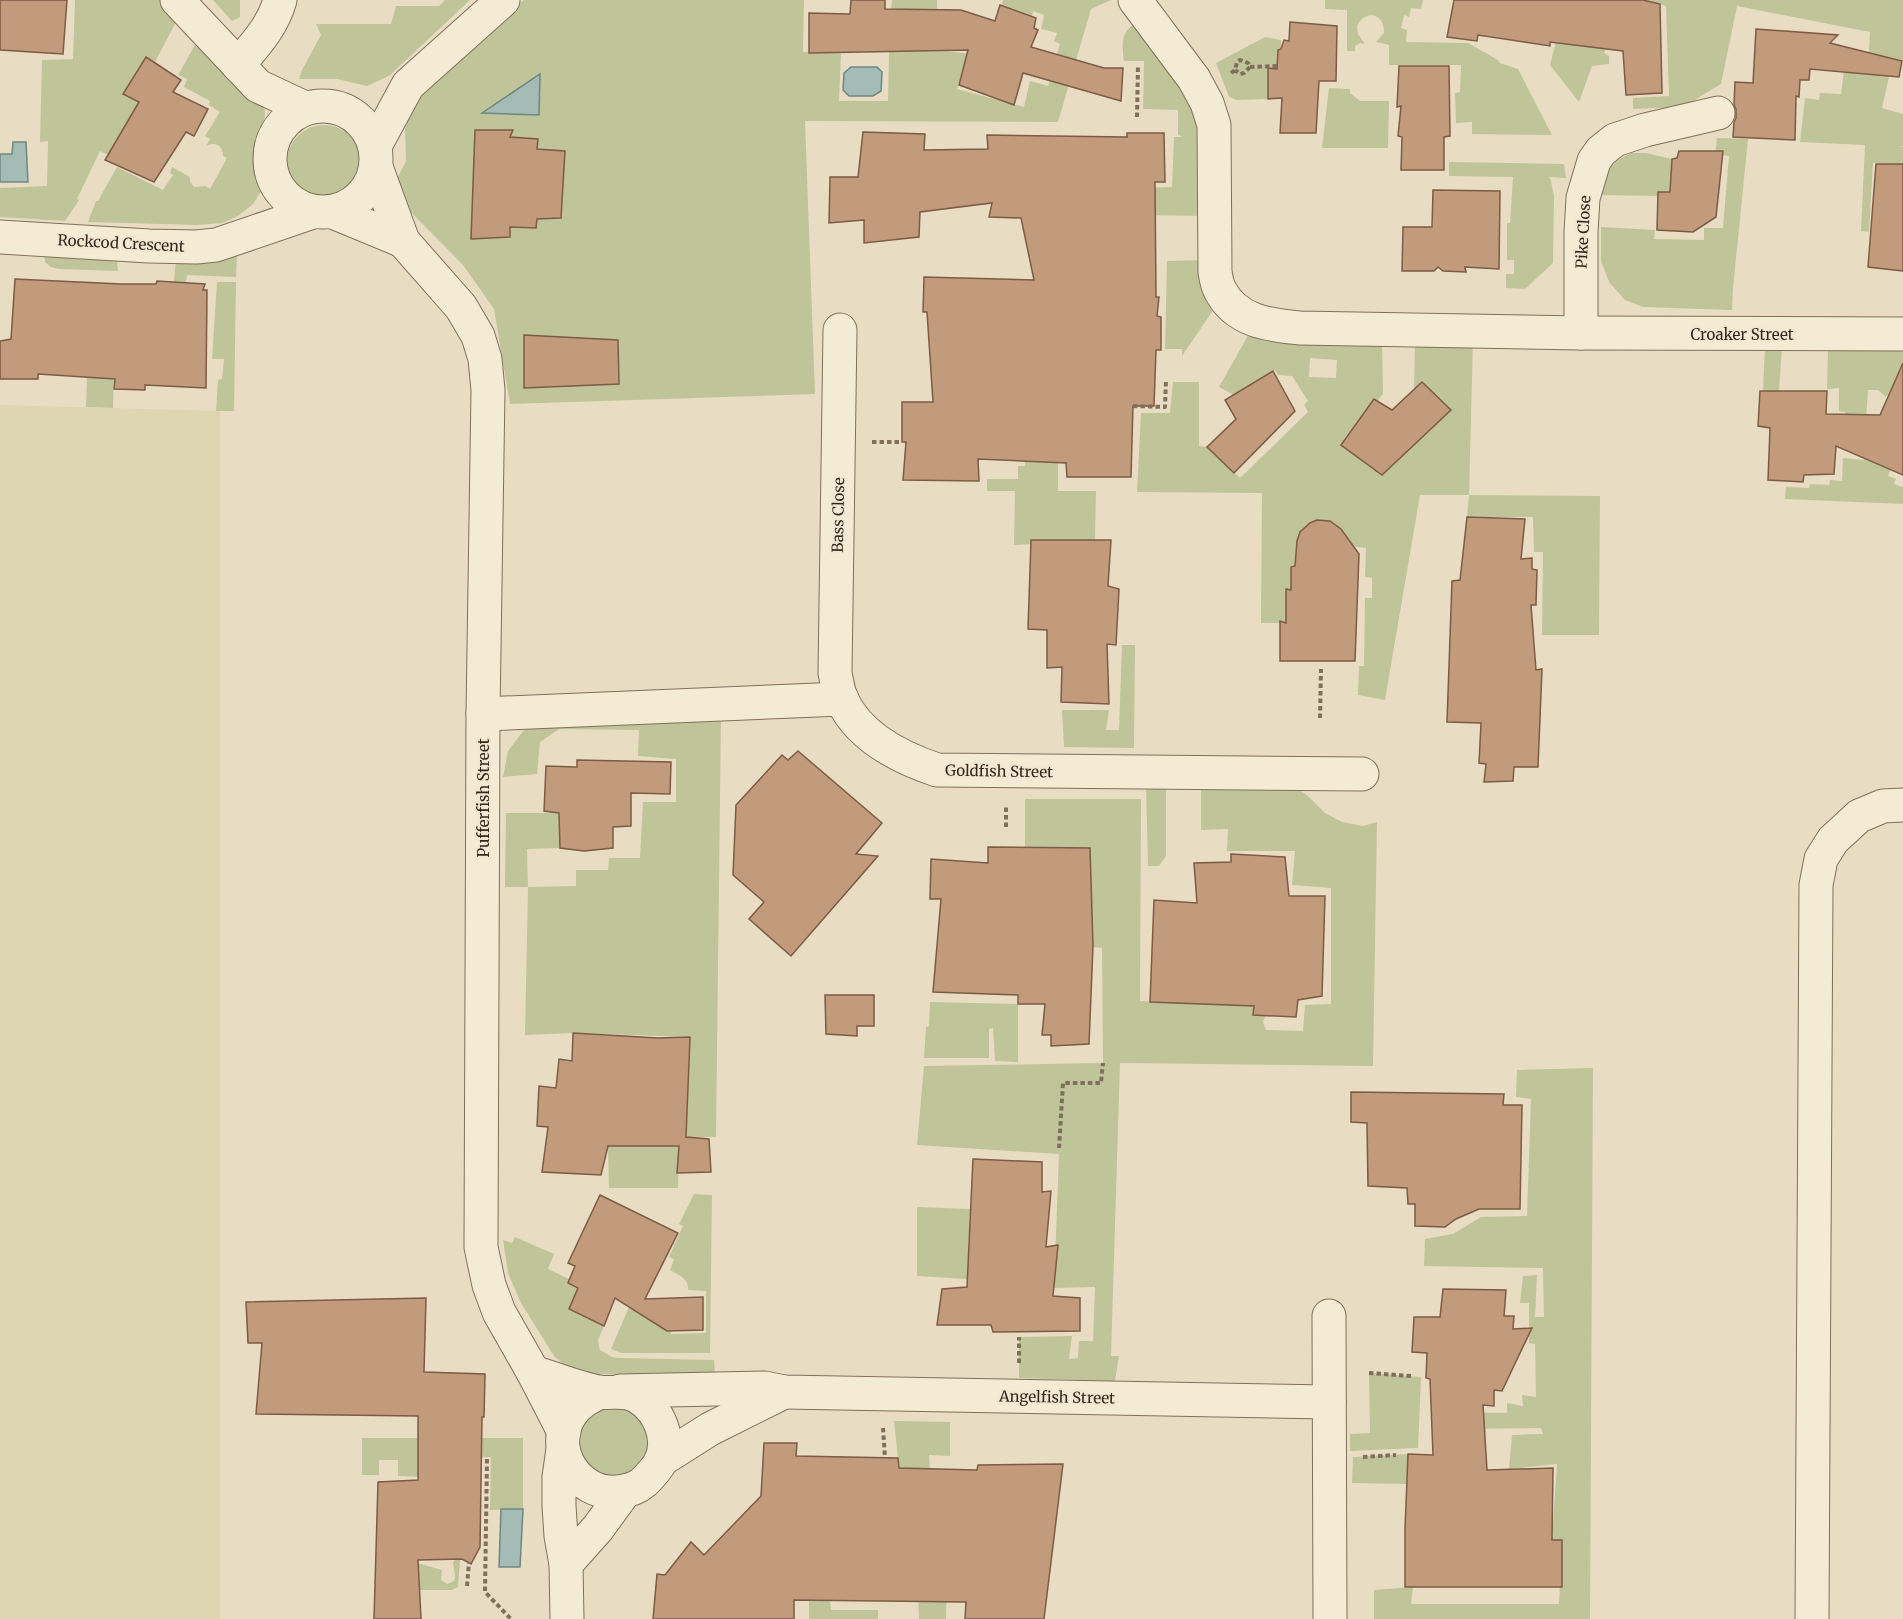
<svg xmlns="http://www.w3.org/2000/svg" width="1903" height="1619" viewBox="0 0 1903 1619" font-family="Merriweather,serif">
  <rect width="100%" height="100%" fill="#e8ddc3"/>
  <path fill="#ddd6b1" d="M0,405L220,411V1619H0Z"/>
  <g fill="#bfc598" fill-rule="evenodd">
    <path d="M75,0H167L176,22L155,62L146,57L123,93L139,102L108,155L100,151L77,199L79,200L65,221L0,217V188L47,186L48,141L40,142L42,60L73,59Z"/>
    <path d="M213,0H240V17L232,21Z"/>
    <path d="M445,0H470L389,76L367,86L337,79H299L302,70L321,35L316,24H391L396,6H439Z"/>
    <path d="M524,0H804L803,52H841L839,101H888L889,52L936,49L952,30L948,51L979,55L964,65L957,89L1024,107L1030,81L1048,86L1050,80L1069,58L1057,54L1060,44L1054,41L1057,33L1041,29L1044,15L1033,11L1032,16L1001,6L1003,0H1111L1091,9L1058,122L805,121L815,394L510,404L494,309L463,265L399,200L398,177L406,161L405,130L409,112L431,85L513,7Z"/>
    <path d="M892,0H937V11L891,9Z"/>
    <path d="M1325,0H1423L1421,9L1411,8L1409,17L1404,15L1401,28L1407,30L1406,42L1468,43L1498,60L1500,63L1518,69L1552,135L1472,134V122L1456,123L1455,93L1460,92L1461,65H1389V45L1376,42L1384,33C1385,13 1365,9 1357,26L1358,34L1365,44L1360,43L1355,46V51H1347V10L1325,9Z"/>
    <path d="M1643,0H1903V61L1893,59L1882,108L1903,114V146H1900L1903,147V164L1873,163L1869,232L1861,231L1865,145L1800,142L1805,98L1819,100L1820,93L1841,94L1844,70L1868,72L1870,32L1737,6L1721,84L1683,107L1633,109V98L1669,96L1666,6Z"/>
    <path d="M1139,22L1182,77L1201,123L1204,216L1068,214L1142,188L1172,187L1174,137H1183L1178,135V110L1143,109L1144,61H1124C1122,43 1120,30 1139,22Z"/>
    <path d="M1573,24L1601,49H1606L1604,53L1609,56V64L1592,66L1579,102L1550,65L1556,41L1568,42V45Z"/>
    <path d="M1265,37L1281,40V49L1278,50L1277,69L1269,68L1268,99L1237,100L1229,97L1216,63Z"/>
    <path d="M201,43L257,97L265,111L263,142L264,178L261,191L253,204L238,216L222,223L197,225L88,222L96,201H98L117,167L163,190L173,175L170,173L172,167L190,177V182L194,187L206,186L210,189L227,158L223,156C223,146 216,141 206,146L210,139L205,136L220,112L209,105L210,101L184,87L187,79L178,75L195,45Z"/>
    <path d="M1329,88L1350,89V93L1360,101H1389L1388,148H1322Z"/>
    <circle cx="324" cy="162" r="37"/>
    <path d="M1717,138L1748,139L1733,288L1732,310L1643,307L1625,300L1609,282L1601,261V227L1655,230L1654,239L1704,240V228H1723L1729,156L1715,154Z"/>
    <path d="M1632,153H1646L1672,159L1670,192H1658V196L1599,195C1606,173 1609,162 1632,153Z"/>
    <path d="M1449,162L1564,164L1566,178L1550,177L1554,196L1553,263L1525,289L1506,288V274H1514V260H1507V223H1510L1513,177L1449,176Z"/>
    <path d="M44,251L110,255L117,261L118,271L59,269L51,267L45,262Z"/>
    <path d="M237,253L236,277L187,275L186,283L174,282L176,257Z"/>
    <path d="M1204,260L1216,306L1182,356V349H1165L1167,261Z"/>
    <path d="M217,282H236L234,411H216L218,380L222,379L224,359H212Z"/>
    <path d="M90,291H116L113,408L86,407Z"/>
    <path d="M1250,332L1382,341L1383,394L1377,401L1374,399L1341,444L1382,475L1451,410L1422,382L1414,390L1415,341L1473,340L1469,495L1600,496L1599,635H1542L1543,552H1534L1533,517H1467L1469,495H1420L1385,700L1358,695L1359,666H1364L1365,598H1372V578L1365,577L1366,548L1349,546C1348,522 1314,511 1300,533C1295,542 1296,556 1295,566L1291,568V590H1286V623H1261L1262,493L1137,492L1141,413H1170L1173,382H1199V446L1207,447L1240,478L1308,412L1304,405L1308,401L1292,376L1278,375L1275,370L1234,395L1219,387ZM1310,358L1337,360L1336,378L1309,377Z"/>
    <path d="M1765,345L1782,346L1779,391H1763Z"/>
    <path d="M1828,347L1903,351V374L1894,393L1890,391L1886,397L1878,390H1868L1866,420L1845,418V412L1839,411V388L1827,389Z"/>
    <path d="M1058,391V491H1096L1095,540L1014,545L1015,491H987V479H1018V466H1025L1024,445Z"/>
    <path d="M1864,451L1893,463L1888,476L1896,479L1894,484L1903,487V504L1785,499L1786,487L1809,488L1810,484L1829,485L1830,480L1842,481L1843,458L1864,460Z"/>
    <path d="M1122,645H1135L1134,748L1064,747L1062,710H1109L1106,730H1119Z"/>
    <path d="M721,715L716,1137H686L690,1037L573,1033L525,1035L528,887H505L506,813H559L560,848L527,849L528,887L576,886V870H608L609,858H640L643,802H676V759L638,756L639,730L559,729L540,742L537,774L503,777L508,751L523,731L549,717Z"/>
    <path d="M1201,782L1291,784L1308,796L1325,813L1342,822L1363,826L1377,822L1373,1066L1120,1063L1111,1356H1119L1115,1381L1019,1378V1337L1072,1336L1069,1359L1078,1358L1079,1341H1093L1095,1287L1054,1288L1059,1154L917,1145L924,1066L1103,1063L1102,948L1079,946L1090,907V849L1025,860V799H1141L1140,1001L1254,1006L1253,1015H1266L1263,1022L1266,1030L1303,1031L1305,1005L1331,1004V888L1292,885L1295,851H1227L1228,829L1201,830Z"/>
    <path d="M1146,783H1166V856L1159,866H1148Z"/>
    <path d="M930,1002L1018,1004V1062L995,1061L993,1028L989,1029V1058H924L926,1027L929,1026Z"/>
    <path d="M1593,1068L1590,1619H1374V1590L1413,1587L1411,1604H1559L1562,1541L1552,1540L1557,1464L1509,1469L1512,1435L1543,1434L1541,1428L1452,1429V1412L1507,1413V1403L1523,1406L1522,1395L1536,1397L1535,1344L1529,1343V1303H1520L1523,1276L1537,1275L1535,1317H1544L1543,1268L1424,1266L1425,1239L1453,1234L1481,1217L1527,1216L1531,1099L1516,1097L1517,1070Z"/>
    <path d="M608,1146H679L678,1188H609Z"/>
    <path d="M694,1194L712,1195L710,1353H621L611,1349L629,1307L646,1317L671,1315V1334L706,1333V1291L688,1290C689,1278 678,1275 670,1270L674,1259L669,1257L683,1226L679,1224Z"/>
    <path d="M917,1207L970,1209L967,1279L917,1276Z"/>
    <path d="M515,1237L554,1254L548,1269L569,1279L568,1283L578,1288L569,1309L604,1326L598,1340L600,1350L612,1357L620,1358L714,1360L715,1376L584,1374L568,1369L554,1356L521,1303L508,1273L503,1240L512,1243Z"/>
    <path d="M1369,1373L1421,1377L1418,1448L1350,1451V1434L1370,1433Z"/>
    <path d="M616,1404L638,1413L649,1435V1447L645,1458L638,1467L628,1474L616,1477L604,1476L593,1472L578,1453V1429L593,1410Z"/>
    <path d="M894,1421L950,1422V1456L929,1455L930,1469L899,1468Z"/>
    <path d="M362,1438H523V1509L490,1510L491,1457L418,1458V1477L398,1476V1460H379V1475H362Z"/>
    <path d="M1408,1454L1406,1484L1352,1483L1353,1457Z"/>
    <path d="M948,1505L946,1619H919L916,1544Z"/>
    <path d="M455,1560H460L458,1587L452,1590H420L418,1563L442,1570L441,1580L447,1584L454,1581L455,1577L453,1562Z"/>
    <path d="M830,1600L831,1610H878V1619H809V1601Z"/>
  </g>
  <g fill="#a4bcb5" stroke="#6d8882" stroke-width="1.5">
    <path d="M851,67H877L882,72L881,91L873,96H849L843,90L844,73Z"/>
    <path d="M540,74L539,115L482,113Z"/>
    <path d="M13,142H26L28,182H0V154H12Z"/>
    <path d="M501,1509H523L520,1567H499Z"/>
  </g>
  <g fill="#c29a7c" stroke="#7d5b44" stroke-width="1.5">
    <path d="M0,0H67L63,54L0,50Z"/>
    <path d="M851,0H885V9L961,10L995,21L1000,5L1036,18L1034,28L1038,30L1031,47L1104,68H1123L1121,101L1023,73L1014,105L959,85L968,50L809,53V13L850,14Z"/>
    <path d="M1454,0H1643L1660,4L1662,93L1626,95L1623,51L1550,42V46L1478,35L1477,41L1447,37Z"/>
    <path d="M1290,22L1337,26L1336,81H1319L1316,133H1280L1282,98L1268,99V68L1277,69L1278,50L1281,49L1284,40L1289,41Z"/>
    <path d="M1756,29L1838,35L1830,43L1902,61L1899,77L1810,69L1809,80H1800L1799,97L1796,96L1795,140L1733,137L1734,122L1736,118V109L1734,105L1735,82L1753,83Z"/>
    <path d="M146,57L181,80L173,92L208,109L194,136L186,132L154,182L105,160L139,102L123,94Z"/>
    <path d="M1399,66H1449L1450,136L1444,137V170H1401L1402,137L1398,136L1401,106L1397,107Z"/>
    <path d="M475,130H513L510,137L538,139L537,149L565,151L561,218L537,219L536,228L510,227V237L471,239Z"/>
    <path d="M863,132L925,134L924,150L988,149L987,135L1127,137V133H1164L1165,182H1155L1156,297H1159L1157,316L1161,317V350H1156L1154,406H1133L1131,477H1067L1066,463L978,459L979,481L903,480L906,442H902V402H933L927,312H923L924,277L1034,280L1021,218L989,217L992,203L920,212L919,237L864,243V220L829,223L830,177H858Z"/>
    <path d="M1679,151H1723L1716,217L1693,232L1657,230L1658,192H1670L1672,159L1677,158Z"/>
    <path d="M1876,164H1903V271L1868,267Z"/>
    <path d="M1433,190L1500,191L1499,269L1465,267L1466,272L1443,271L1438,267L1434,271H1402L1403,227H1432Z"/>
    <path d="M15,279L121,284H156L157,281L205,284L203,290H207L206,388L145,385V390L114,389L115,379L38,374V379H0V341L11,339Z"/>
    <path d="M524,335L618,340L619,384L524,388Z"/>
    <path d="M1903,363V475L1836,446L1834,474L1804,475L1803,482L1768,480L1770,428L1758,426L1760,391H1827L1826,414L1880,415Z"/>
    <path d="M1273,371L1295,411L1234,473L1207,447L1236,419L1225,400Z"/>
    <path d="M1422,382L1451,410L1382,475L1341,445L1374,399L1392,410Z"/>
    <path d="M1467,517L1525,519L1521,559L1532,558V569L1537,570L1536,605H1531L1536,670L1542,669L1538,767H1514L1513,781L1484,782L1486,764L1479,763L1481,723L1447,722L1452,581L1460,580Z"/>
    <path d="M1317,520L1330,521L1341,529L1359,554L1355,661H1280V621L1286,623V589L1291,590V567L1295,566L1297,541L1300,532L1310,523Z"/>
    <path d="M1031,540H1111L1108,586L1119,589L1116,645L1107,644L1109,704L1061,702L1062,667L1047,668V630L1028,629Z"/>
    <path d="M798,751L882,823L856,854L878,856L791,956L749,919L764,902L733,875L736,805L782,755L788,760Z"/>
    <path d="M577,760L671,762L670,794L631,793V826L613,827V848L584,851L560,848L559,813L544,811L546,766L577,767Z"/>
    <path d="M988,847L1090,848L1093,946L1089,1044L1051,1046V1035H1042L1045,1004H1018V995L933,992L941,899H930L931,859L988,863Z"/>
    <path d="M1231,854L1285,857L1289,896H1325L1322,996L1298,1000L1296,1017L1253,1015L1254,1006L1150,1002L1154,900L1197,903L1194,863L1231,862Z"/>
    <path d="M825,995H874V1026H857V1036L826,1034Z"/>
    <path d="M573,1033L658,1038L690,1037L686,1137L709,1139L711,1172L677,1173L679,1146H608L601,1175L542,1172L548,1127L537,1126L539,1086L556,1088L559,1059L572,1061Z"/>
    <path d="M1351,1092L1504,1094L1503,1105H1522L1520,1209H1479L1456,1219L1445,1227L1415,1226V1204H1408L1407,1188L1368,1186L1367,1123L1351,1122Z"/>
    <path d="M973,1159L1042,1162V1192L1051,1191L1046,1247L1058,1245L1053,1296L1080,1298V1331L993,1332L991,1325H937L942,1289L967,1287Z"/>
    <path d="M600,1195L678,1233L645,1299L703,1297V1330L667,1331L615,1298L604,1326L569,1309L578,1288L568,1283L575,1266L568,1263Z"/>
    <path d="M1443,1289L1506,1290L1504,1316H1514L1513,1329L1532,1328L1502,1391L1494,1390V1406L1483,1405L1487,1470L1553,1468L1552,1540H1562V1587H1405V1529L1408,1454L1433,1455L1430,1379L1426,1378L1427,1353L1412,1352L1414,1317H1440Z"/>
    <path d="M426,1298L424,1372L485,1374L484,1417H482L480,1547L471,1564L462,1559L418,1560L421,1619H374L378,1482L418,1480V1416L256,1414L262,1343H248L246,1302Z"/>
    <path d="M764,1443H797L796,1456L898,1458L899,1468L977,1470L978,1465L1063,1464L1044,1619H965L966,1602L794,1600V1619H653L657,1574L665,1575L691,1542L704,1555L761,1496Z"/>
  </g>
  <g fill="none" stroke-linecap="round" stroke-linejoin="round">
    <defs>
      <g id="minor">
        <path d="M177,0L258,86L305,108"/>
        <path d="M1135,0L1194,79L1207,103L1214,125L1215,272C1216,278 1217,285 1220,290C1236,322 1270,325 1300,328L1581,333L1903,334"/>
        <path d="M238,65C255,45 273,26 280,0"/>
        <circle cx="323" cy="159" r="53"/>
        <path d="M375,146L408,85L503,0"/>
        <path d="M376,167L403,241L461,307L478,336L485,359L488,390L483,714L481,1247L489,1285L499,1312L533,1372L564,1432"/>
        <path d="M333,212L403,241"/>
        <path d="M0,237L149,246L196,247L216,245L313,212"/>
        <path d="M840,330L835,673C837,682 838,692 842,700C859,737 901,758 937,770L1362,774"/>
        <path d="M1581,333V232L1583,198L1594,161L1601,151L1615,140L1645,130L1718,113"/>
        <path d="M483,714L842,699"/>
        <path d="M1329,1316L1330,1619"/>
        <path d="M533,1372C554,1378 577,1388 599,1392C613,1394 625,1389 638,1397C659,1410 671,1438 661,1461C657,1469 650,1476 644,1482C637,1488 627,1491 618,1492C578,1496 547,1449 571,1414C578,1403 588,1398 600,1392"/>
        <path d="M620,1391L765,1388L784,1392L1329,1402"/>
        <path d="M563,1449L559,1477V1506L561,1536L566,1564L567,1619"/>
        <path d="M661,1460L710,1429L784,1392"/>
        <path d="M566,1564L598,1528L625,1491"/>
        <path d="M1812,1619L1816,885L1821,859L1833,840L1859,816L1883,806L1903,805"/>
      </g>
    </defs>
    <use href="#minor" stroke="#806f5c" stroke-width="35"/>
    <g stroke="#806f5c" stroke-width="4" stroke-dasharray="4.5 3" stroke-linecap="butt">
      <path d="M1250,67L1277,66"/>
      <path d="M1231,73L1235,70L1237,62L1240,60L1248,63L1250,67L1244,73L1240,74L1235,70"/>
      <path d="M1137,117L1138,66"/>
      <path d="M1133,406L1165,407L1166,380"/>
      <path d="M872,442H902"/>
      <path d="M1320,718L1321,669"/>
      <path d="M1006,827V805"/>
      <path d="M1059,1148L1063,1083H1101L1103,1063"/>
      <path d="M1019,1363V1337"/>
      <path d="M1369,1373L1411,1376"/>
      <path d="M883,1428L885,1458"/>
      <path d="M1363,1457L1396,1455"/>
      <path d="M487,1459L485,1592L511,1619"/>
      <path d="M467,1586L469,1562"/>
    </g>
    <use href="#minor" stroke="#f4ebd5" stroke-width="33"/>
  </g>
  <g text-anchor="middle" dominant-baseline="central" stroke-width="4.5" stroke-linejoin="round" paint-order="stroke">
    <g font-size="15" fill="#32281e" stroke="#f1e8d1">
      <text transform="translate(1583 232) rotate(-87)">Pike Close</text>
      <text transform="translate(121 243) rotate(3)">Rockcod Crescent</text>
      <text x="1742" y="334">Croaker Street</text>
      <text transform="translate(838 515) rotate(-89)">Bass Close</text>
      <text transform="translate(999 771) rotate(1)">Goldfish Street</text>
      <text transform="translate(483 798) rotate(-90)">Pufferfish Street</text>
      <text transform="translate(1057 1397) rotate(1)">Angelfish Street</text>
    </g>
  </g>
</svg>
